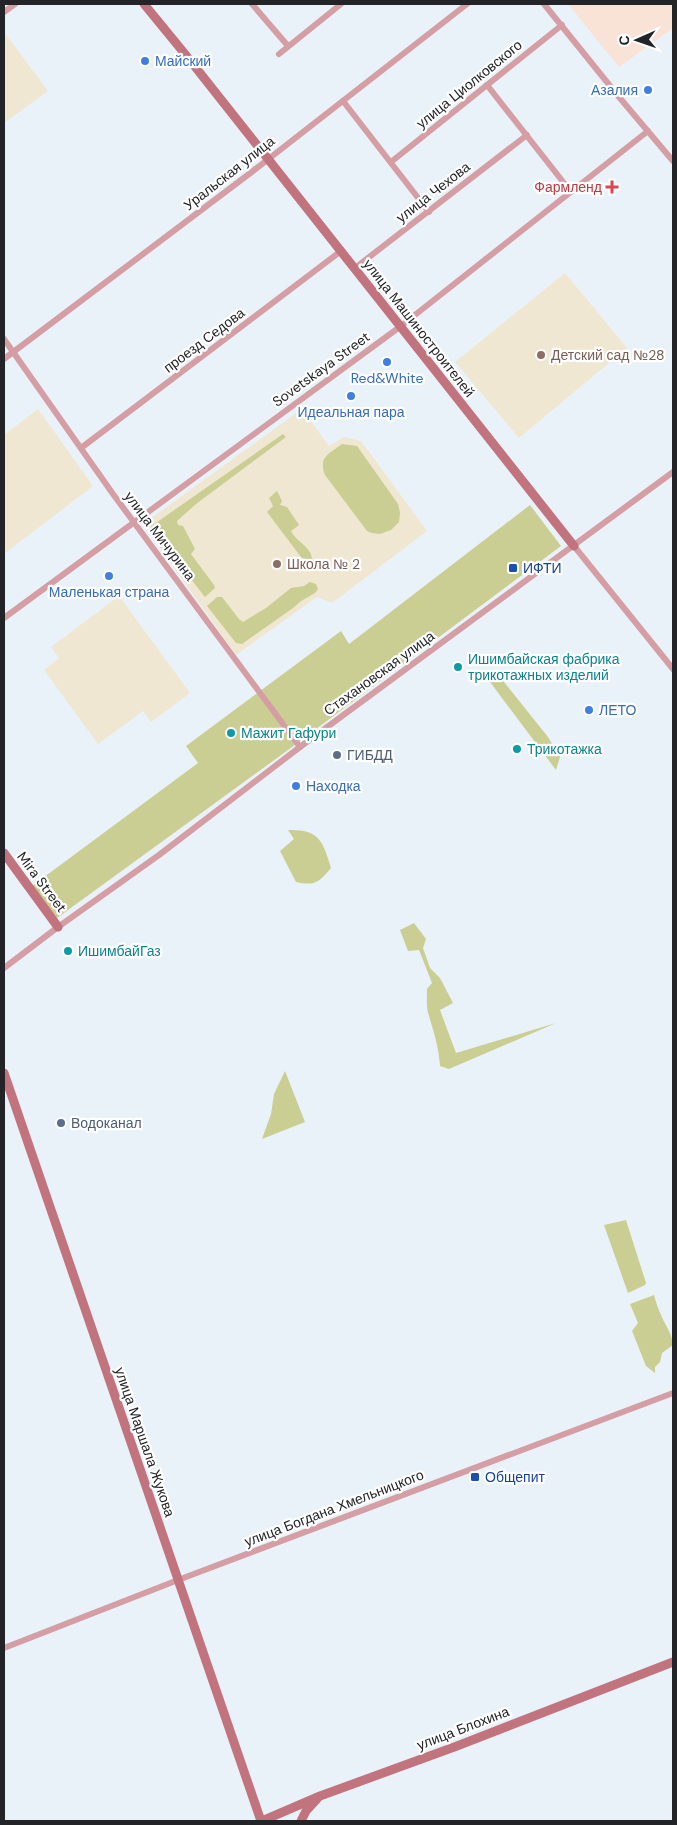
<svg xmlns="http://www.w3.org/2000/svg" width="677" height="1825" viewBox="0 0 677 1825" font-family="'DM Sans',sans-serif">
  <rect width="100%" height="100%" fill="#eaf2f9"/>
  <g fill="#efe7d1">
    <path d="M4,32L48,91L4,123Z"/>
    <path d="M565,273L627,348L519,438L455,362Z"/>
    <path d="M38,409L93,486L4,554V435Z"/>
    <path d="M302,409L329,446L344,437L361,441L427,531L332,603L317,597L236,655L143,524Z"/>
    <path d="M119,596L190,693L151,722L143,711L98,744L44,670L59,658L51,647Z"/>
  </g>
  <path fill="#f9e2d6" d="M568,4H673V28L619,67Z"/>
  <g fill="#cace92">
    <path d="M283,434L286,437L196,504L177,521L178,525L183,526L195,549L191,554L214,585L215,588L205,597L150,527Z"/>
    <path d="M342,444L357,446L398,504L400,513L399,522L391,530L380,534L372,533L367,531L325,475C318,457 329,454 342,444Z"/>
    <path d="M277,491L282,501L280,505L287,507L299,525L291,531C296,542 311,546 312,559L308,561L301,557L267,512L273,506L269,498Z"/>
    <path d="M530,505L561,546L288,750L57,918L32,886L198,763L186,746L341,631L349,644Z"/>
    <path d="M310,582L316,584L318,589L315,593L301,601L293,608L242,644L236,643L207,606L217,597H222L239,619L243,622L266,608L291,588L304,586Z"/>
    <path d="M491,670L500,677L548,737L560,757L556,770L490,682Z"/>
    <path d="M288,830C319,829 323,841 331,868C319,883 314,886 296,882L280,851L294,839Z"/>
    <path d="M414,923L426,939L423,948L430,968L440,978L453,1003L440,1010L456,1053L556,1023L449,1069L440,1066C439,1048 434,1033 429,1016C426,1008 427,997 427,989L432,983L419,950L408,951L400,930Z"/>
    <path d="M285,1071L305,1122L262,1139L271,1114L274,1094Z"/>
    <path d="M626,1220L646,1283L645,1285L628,1293L604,1225Z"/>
    <path d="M654,1295C656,1302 658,1309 661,1315C665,1325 672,1333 673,1345L662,1353L660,1362L655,1367V1373L646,1366L632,1331L638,1323L630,1304Z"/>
  </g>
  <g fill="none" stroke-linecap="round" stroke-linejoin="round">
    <g stroke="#d49ea4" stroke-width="6">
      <path d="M252,4L288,46"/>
      <path d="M544,4L619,97L673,161"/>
      <path d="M4,12L15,4"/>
      <path d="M279,54L341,4"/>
      <path d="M487,85L571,192"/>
      <path d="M343,101L429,212"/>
      <path d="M391,162L562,25"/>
      <path d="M355,268L527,135"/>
      <path d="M4,339L113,494L300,747"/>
      <path d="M4,359L253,171L467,4"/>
      <path d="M81,448L341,251"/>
      <path d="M574,546L673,669"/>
      <path d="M4,618L401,326L648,131"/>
      <path d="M4,968L58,927L159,855L300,747L673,472"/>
      <path d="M4,1648L178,1580L673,1393"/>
    </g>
    <g stroke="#c2747e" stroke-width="9">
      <path d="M144,4L185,54L574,546"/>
      <path d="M4,853L58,927"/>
      <path d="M4,1073L261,1821"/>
      <path d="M262,1821L320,1796L457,1746L673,1662"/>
      <path d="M301,1821L306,1811L317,1799"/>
    </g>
  </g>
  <g fill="#3f7fe0" stroke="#fff" stroke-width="2">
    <circle cx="145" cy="61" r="5"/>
    <circle cx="648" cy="90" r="5"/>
    <circle cx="387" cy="362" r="5"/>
    <circle cx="351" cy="396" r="5"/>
    <circle cx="109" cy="576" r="5"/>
    <circle cx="589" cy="710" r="5"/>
    <circle cx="296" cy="786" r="5"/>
  </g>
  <path fill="#e0444e" stroke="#fff" stroke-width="2" d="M609.5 179.5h5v5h5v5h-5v5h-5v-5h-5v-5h5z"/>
  <g fill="#8d6e63" stroke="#fff" stroke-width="2">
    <circle cx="541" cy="355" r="5"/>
    <circle cx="277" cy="564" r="5"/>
  </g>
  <g fill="#1a4fb4" stroke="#fff" stroke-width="2">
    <rect x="508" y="563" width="10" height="10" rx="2.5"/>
    <rect x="470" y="1472" width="10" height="10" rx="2.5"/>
  </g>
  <g fill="#0f9aa8" stroke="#fff" stroke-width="2">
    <circle cx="458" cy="667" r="5"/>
    <circle cx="231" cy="733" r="5"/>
    <circle cx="517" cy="749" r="5"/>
    <circle cx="68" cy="951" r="5"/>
  </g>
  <g fill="#5c6f8a" stroke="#fff" stroke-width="2">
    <circle cx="337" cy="755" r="5"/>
    <circle cx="61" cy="1123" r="5"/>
  </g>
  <g text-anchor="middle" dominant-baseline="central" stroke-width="4.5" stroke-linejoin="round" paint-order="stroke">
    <g font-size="14" fill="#366cbe" stroke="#fff" text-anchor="start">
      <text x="155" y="61">Майский</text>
      <text x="638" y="90" text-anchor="end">Азалия</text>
      <text x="387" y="378" text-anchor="middle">Red&amp;White</text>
      <text x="351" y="412" text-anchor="middle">Идеальная пара</text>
      <text x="109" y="592" text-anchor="middle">Маленькая страна</text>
      <text x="599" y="710">ЛЕТО</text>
      <text x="306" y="786">Находка</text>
    </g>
    <g font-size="14" fill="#222427" stroke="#fff">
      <text transform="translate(469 84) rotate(-39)">улица Циолковского</text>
      <text transform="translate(229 173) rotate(-38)">Уральская улица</text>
      <text transform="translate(433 192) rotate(-38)">улица Чехова</text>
      <text transform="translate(419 328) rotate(52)">улица Машиностроителей</text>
      <text transform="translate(204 340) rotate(-37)">проезд Седова</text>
      <text transform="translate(321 369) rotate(-36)">Sovetskaya Street</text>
      <text transform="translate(160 536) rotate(53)">улица Мичурина</text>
      <text transform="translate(379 673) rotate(-36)">Стахановская улица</text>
      <text transform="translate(42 882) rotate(53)">Mira Street</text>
      <text transform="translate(145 1442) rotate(71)">улица Маршала Жукова</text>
      <text transform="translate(334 1508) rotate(-21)">улица Богдана Хмельницкого</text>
      <text transform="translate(463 1728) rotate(-21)">улица Блохина</text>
    </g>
    <g font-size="14" fill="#be3a42" stroke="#fff" text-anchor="end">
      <text x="602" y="187">Фармленд</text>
    </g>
    <g font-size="14" fill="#785e54" stroke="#fff" text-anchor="start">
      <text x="551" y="355">Детский сад №28</text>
      <text x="287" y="564">Школа № 2</text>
    </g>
    <g font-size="14" fill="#164399" stroke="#fff" text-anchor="start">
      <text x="523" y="568">ИФТИ</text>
      <text x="485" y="1477">Общепит</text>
    </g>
    <g font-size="14" fill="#0d838f" stroke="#fff" text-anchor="start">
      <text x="468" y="659">Ишимбайская фабрика<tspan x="468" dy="16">трикотажных изделий</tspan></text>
      <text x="241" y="733">Мажит Гафури</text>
      <text x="527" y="749">Трикотажка</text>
      <text x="78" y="951">ИшимбайГаз</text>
    </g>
    <g font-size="14" fill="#4e5e75" stroke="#fff" text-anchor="start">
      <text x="347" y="755">ГИБДД</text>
      <text x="71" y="1123">Водоканал</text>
    </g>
  </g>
  <rect width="677" height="1825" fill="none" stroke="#222427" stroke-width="10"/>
  <g transform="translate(637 40) rotate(268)" stroke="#ffffff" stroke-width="4" paint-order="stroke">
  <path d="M0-4L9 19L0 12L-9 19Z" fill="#222427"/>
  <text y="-8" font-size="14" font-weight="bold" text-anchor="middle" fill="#222427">С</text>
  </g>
</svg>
